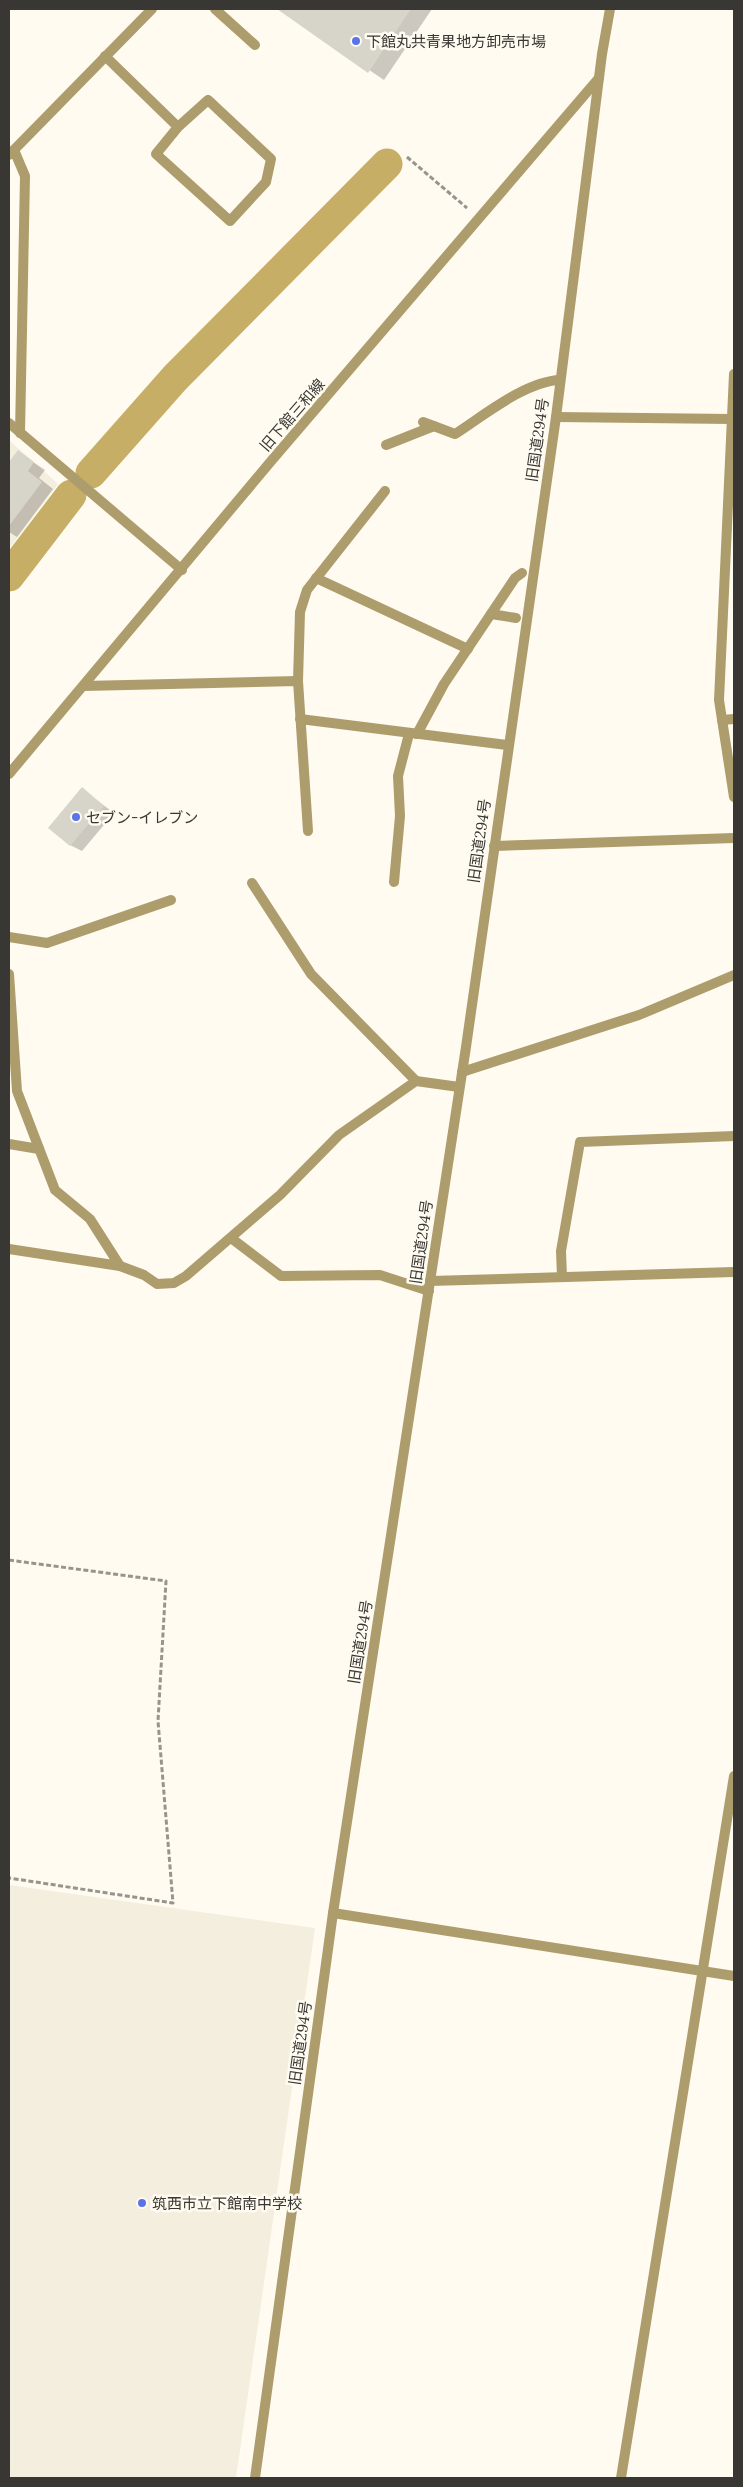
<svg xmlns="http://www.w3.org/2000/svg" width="743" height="2487" viewBox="0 0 743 2487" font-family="Lora,'Noto Sans JP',serif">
  <rect width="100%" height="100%" fill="#fffbf1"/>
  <g fill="#f4eede">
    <path d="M9,440L58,484L9,549Z"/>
    <path d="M9,1885L315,1928L236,2478H9Z"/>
  </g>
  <g fill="#0003">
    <path d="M279,9H432L384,80Z"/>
    <path d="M18,452L45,470L39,478L53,489L17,537L9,532V464Z"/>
    <path d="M82,789L114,813L82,851L70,845Z"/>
  </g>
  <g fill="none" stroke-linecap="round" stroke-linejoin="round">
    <g stroke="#c6ae67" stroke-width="31">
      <path d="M91,473L175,378L387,164"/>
      <path d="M9,576L71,495"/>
    </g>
  </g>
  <g fill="#d7d4ca">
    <path d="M277,9H411L368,73Z"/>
    <path d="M18,450L34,462L28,471L42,482L9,526V462Z"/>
    <path d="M82,787L104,806L70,846L48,828Z"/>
  </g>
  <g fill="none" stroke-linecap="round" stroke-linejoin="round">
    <g stroke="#97948e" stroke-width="3" stroke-dasharray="5 2.5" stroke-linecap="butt">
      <path d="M407,157L467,208"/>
      <path d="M9,1560L166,1581L158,1721L173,1903L9,1878"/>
    </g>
    <g stroke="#ae9d6c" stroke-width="10">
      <path d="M386,445L434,426"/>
      <path d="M491,614L516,618"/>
      <path d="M417,734L444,684L515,578L522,573"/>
      <path d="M9,937L47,943L171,900"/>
    </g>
    <g stroke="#ae9d6c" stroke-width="10">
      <path d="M215,9L255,45"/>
      <path d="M105,56L178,127L208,100L271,159L266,182L230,221L156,154L178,127"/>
      <path d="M14,150L25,176L20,433"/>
      <path d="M9,155L152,9"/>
      <path d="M734,374L719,700L734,797"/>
      <path d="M556,417L731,419"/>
      <path d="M423,422L455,434C483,416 526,381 560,380"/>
      <path d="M9,423L182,570"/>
      <path d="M316,578L468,649"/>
      <path d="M298,681L300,612L307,590L385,491"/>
      <path d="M84,686L298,681L308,831"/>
      <path d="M300,719L507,745"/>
      <path d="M722,720L734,719"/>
      <path d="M494,846L734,838"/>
      <path d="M394,882L400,816L398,776L409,734"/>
      <path d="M252,883L311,974L416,1081"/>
      <path d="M9,974L17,1091L55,1190L90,1219L120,1266"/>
      <path d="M462,1072L639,1015L734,975"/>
      <path d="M9,1144L39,1149"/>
      <path d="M231,1238L281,1276L380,1275L429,1291"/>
      <path d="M9,1249L120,1266L144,1275L157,1284L174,1283L186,1276L280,1195L339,1135L416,1081L459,1087"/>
      <path d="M562,1277L561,1251L580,1142L734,1136"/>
      <path d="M333,1913L734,1976"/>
      <path d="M621,2478L734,1776"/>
    </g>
    <g stroke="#ae9d6c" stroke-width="10">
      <path d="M9,774L272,460L599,78"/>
      <path d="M430,1281L734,1272"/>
      <path d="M255,2478L333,1913L466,1047L556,417L602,54L610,9"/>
    </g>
  </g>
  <g fill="#5b73e9" stroke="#fffbf1" stroke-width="2">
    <circle cx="356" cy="41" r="5"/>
    <circle cx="76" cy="817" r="5"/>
    <circle cx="142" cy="2203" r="5"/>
  </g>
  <g text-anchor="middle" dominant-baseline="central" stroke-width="5" stroke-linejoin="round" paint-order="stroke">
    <g font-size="15" fill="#393733" stroke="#fffbf1" text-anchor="start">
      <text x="366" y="41">下館丸共青果地方卸売市場</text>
      <text x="86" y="817">セブン-イレブン</text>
      <text x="152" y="2203">筑西市立下館南中学校</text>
    </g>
    <g font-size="15" fill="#393733" stroke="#fffbf1">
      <text transform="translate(292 415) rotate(-49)">旧下館三和線</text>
      <text transform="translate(537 440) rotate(-82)">旧国道294号</text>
      <text transform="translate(479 841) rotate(-82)">旧国道294号</text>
      <text transform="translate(421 1242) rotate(-82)">旧国道294号</text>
      <text transform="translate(360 1642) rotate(-81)">旧国道294号</text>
      <text transform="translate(300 2043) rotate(-82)">旧国道294号</text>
    </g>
  </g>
  <rect width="743" height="2487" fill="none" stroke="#393733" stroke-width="20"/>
</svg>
